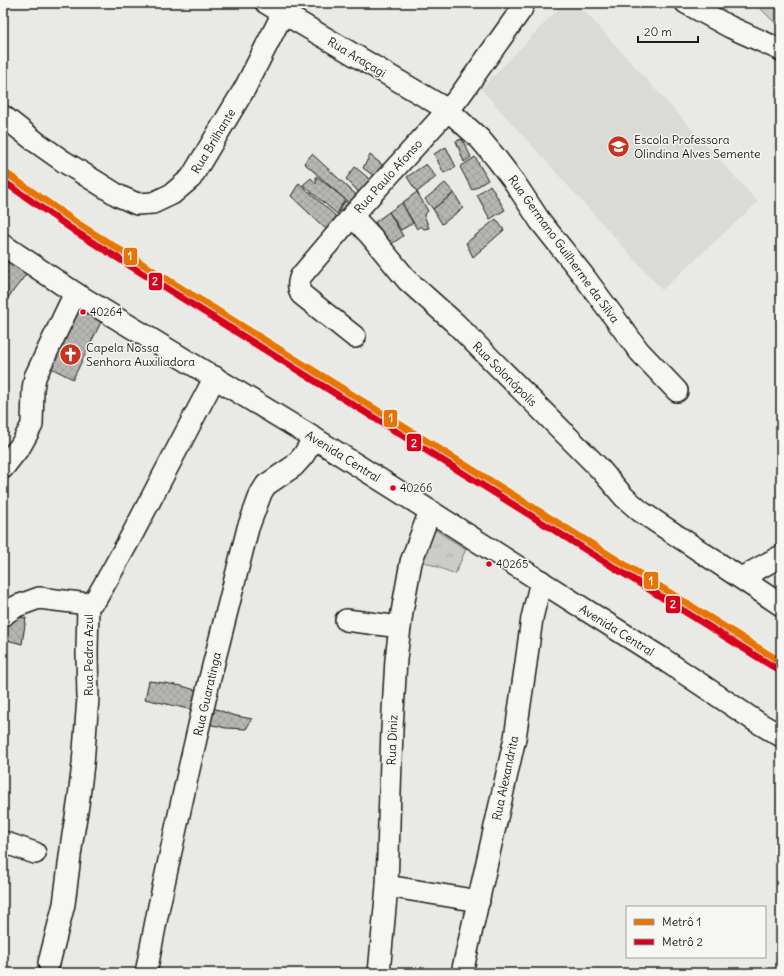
<svg xmlns="http://www.w3.org/2000/svg" width="784" height="976" viewBox="0 0 784 976" font-family="Delius,sans-serif">
  <defs>
    <pattern id="park-tufts" width="24" height="20" patternUnits="userSpaceOnUse"><rect width="24" height="20" fill="#cbcbc7"/><path d="M3 7l-1-3M5 7V3M7 7l1-3M15 17l-1-3M17 17v-4M19 17l1-3" fill="none" stroke="#aeaeaa"/></pattern>
    <pattern id="building-cross-hatch" width="8" height="8" patternUnits="userSpaceOnUse"><rect width="8" height="8" fill="#b6b6b3"/><path d="M0 0l8 8M0 8l8-8" fill="none" stroke="#9c9c99"/></pattern>
  </defs>
  <rect width="100%" height="100%" fill="#e9e9e5"/>
  <filter id="ink" filterUnits="userSpaceOnUse"><feTurbulence type="fractalNoise" baseFrequency=".025" numOctaves="2"/><feDisplacementMap in="SourceGraphic" scale="8" xChannelSelector="R" yChannelSelector="G"/><feConvolveMatrix kernelMatrix="1 2 1 2 8 2 1 2 1" color-interpolation-filters="sRGB"/></filter>
  <g filter="url(#ink)">
    <path fill="#dadad6" d="M564,3H577L758,202L662,290L481,89Z"/>
    <path fill="#cbcbc7" stroke="#747472" d="M755,3H781V20L776,24Z"/>
    <path fill="url(#park-tufts)" stroke="#747472" d="M432,528L466,549L455,574L420,560Z"/>
    <g fill="url(#building-cross-hatch)" stroke="#1c1c1c">
      <path d="M462,139L471,157L464,162L456,141Z"/>
      <path d="M446,147L456,167L444,173L434,154Z"/>
      <path d="M312,154L363,201L356,209L304,163Z"/>
      <path d="M370,155L389,170L381,181L363,168Z"/>
      <path d="M475,157L488,180L472,190L460,167Z"/>
      <path d="M426,164L436,177L417,192L407,177Z"/>
      <path d="M355,167L373,182L361,196L356,189L346,179Z"/>
      <path d="M316,176L345,199L337,214L303,185L311,178L316,184Z"/>
      <path d="M299,183L340,220L329,232L291,196Z"/>
      <path d="M445,183L454,193L433,209L425,199Z"/>
      <path d="M490,185L505,210L490,219L477,195Z"/>
      <path d="M417,192L428,211L424,215L429,228L424,229L421,226L417,229L402,203Z"/>
      <path d="M454,193L463,208L442,224L433,209Z"/>
      <path d="M345,201L354,209L342,219L338,215L342,214L339,210Z"/>
      <path d="M402,203L413,223L401,230L389,212Z"/>
      <path d="M389,212L403,236L390,245L375,222Z"/>
      <path d="M496,219L504,230L473,257L466,243Z"/>
      <path d="M8,256L27,273L4,303L3,302V264Z"/>
      <path d="M79,307L101,322L73,379L49,367Z"/>
      <path d="M9,617H16L26,618L22,644L3,639V631Z"/>
      <path d="M149,681L164,683L182,686L202,692L197,711L145,699Z"/>
      <path d="M211,707L232,715L252,719L246,729L226,728L208,724Z"/>
    </g>
    <g fill="none" stroke-linecap="round" stroke-linejoin="round">
      <defs>
        <g id="minor">
          <path d="M266,3L448,110L480,139L496,158L515,183L540,221L583,275L639,351L677,391"/>
          <path d="M686,3L730,27L781,50"/>
          <path d="M3,116L36,142L63,161L119,196L137,204L153,203L172,194L191,178L245,88L283,13"/>
          <path d="M352,216L370,235L408,281L455,323L600,469L624,497L640,511L781,605"/>
          <path d="M3,245L75,293L314,438L430,511L660,657L757,722L781,736"/>
          <path d="M355,337L301,294C298,287 298,283 301,276L352,216L448,110L459,97L521,10L524,3"/>
          <path d="M3,468L21,445L32,425L33,389L35,377L75,293"/>
          <path d="M741,578L781,556"/>
          <path d="M88,604L96,599L112,571L133,533L215,377"/>
          <path d="M3,616L6,613L17,606L39,598L88,604"/>
          <path d="M346,620L400,627"/>
          <path d="M3,842L35,853"/>
          <path d="M387,886L479,901"/>
          <path d="M49,963L64,904L72,841L78,805L83,764L88,698L87,653L88,604"/>
          <path d="M146,973L159,906L189,769L209,682L248,528L261,493L266,485L294,466L303,456L314,438"/>
          <path d="M379,973L387,886L392,729L396,659L402,612L411,562L430,511"/>
          <path d="M462,973L515,738L526,663L532,618L541,581"/>
        </g>
      </defs>
      <use href="#minor" stroke="#1c1c1c" stroke-width="24"/>
      <use href="#minor" stroke="#f6f6f2" stroke-width="21"/>
      <defs>
        <path id="metro-1" d="M3,171L80,225L781,662"/>
        <path id="metro-2" d="M3,181L76,232L777,669"/>
      </defs>
      <use href="#metro-1" stroke="#f6f6f2" stroke-width="10"/>
      <use href="#metro-2" stroke="#f6f6f2" stroke-width="10"/>
      <use href="#metro-1" stroke="#e77405" stroke-width="7"/>
      <use href="#metro-2" stroke="#d9001c" stroke-width="7"/>
    </g>
  </g>
  <defs>
    <symbol id="school-disc" viewBox="-11 -11 22 22"><circle r="9.5" fill="#c8321e" stroke="#f6f6f2"/><path d="M0-5L7-2L0 1L-7-2ZM-4 1L0 2.5L4 1V4Q0 6-4 4Z" fill="#fff"/></symbol>
    <symbol id="church-disc" viewBox="-11 -11 22 22"><circle r="9.5" fill="#c8321e" stroke="#f6f6f2"/><path d="M-1.2-6h2.4v3.5h3.3v2.4h-3.3V6h-2.4V-.1h-3.3v-2.4h3.3Z" fill="#fff"/></symbol>
  </defs>
  <g fill-rule="evenodd">
    <use href="#school-disc" x="606" y="134" width="25" height="25"/>
    <use href="#church-disc" x="58" y="342" width="25" height="25"/>
  </g>
  <g fill="#e4002b" stroke="#f6f6f2" stroke-width="1.5">
    <circle cx="83" cy="312" r="3.5"/>
    <circle cx="393" cy="488" r="3.5"/>
    <circle cx="489" cy="564" r="3.5"/>
  </g>
  <g text-anchor="middle" dominant-baseline="central" stroke-width="3" stroke-linejoin="round" paint-order="stroke">
    <g font-size="11" fill="#1c1c1c" stroke="#f6f6f2" text-anchor="start">
      <text x="90" y="312">40264</text>
      <text x="400" y="488">40266</text>
      <text x="496" y="564">40265</text>
    </g>
    <g font-size="12" fill="#1c1c1c" stroke="#f6f6f2">
      <text transform="translate(357 57) rotate(31)">Rua Araçagi</text>
      <text transform="translate(213 141) rotate(-59)">Rua Brilhante</text>
      <text transform="translate(388 176) rotate(-48)">Rua Paulo Afonso</text>
      <text transform="translate(564 249) rotate(54)">Rua Germano Guilherme da Silva</text>
      <text transform="translate(505 374) rotate(45)">Rua Solonópolis</text>
      <text transform="translate(343 456) rotate(32)">Avenida Central</text>
      <text transform="translate(617 630) rotate(32)">Avenida Central</text>
      <text transform="translate(88 655) rotate(-90)">Rua Pedra Azul</text>
      <text transform="translate(207 694) rotate(-77)">Rua Guaratinga</text>
      <text transform="translate(392 740) rotate(-88)">Rua Diniz</text>
      <text transform="translate(505 778) rotate(-78)">Rua Alexandrita</text>
    </g>
    <g font-size="12" fill="#1c1c1c" stroke="#f6f6f2" text-anchor="start">
      <text x="634" y="139">Escola Professora<tspan x="634" dy="14">Olindina Alves Semente</tspan></text>
      <text x="86" y="347">Capela Nossa<tspan x="86" dy="14">Senhora Auxiliadora</tspan></text>
    </g>
  </g>
  <g stroke="#f6f6f2" stroke-width="1.5">
    <rect x="123" y="247" width="15" height="19" rx="4" fill="#e77405"/>
    <rect x="148" y="272" width="15" height="19" rx="4" fill="#d9001c"/>
    <rect x="383" y="409" width="15" height="19" rx="4" fill="#e77405"/>
    <rect x="406" y="433" width="16" height="19" rx="4" fill="#d9001c"/>
    <rect x="643" y="571" width="16" height="19" rx="4" fill="#e77405"/>
    <rect x="665" y="595" width="16" height="19" rx="4" fill="#d9001c"/>
  </g>
  <g font-size="11" text-anchor="middle" font-weight="bold" fill="#fff">
    <text x="130" y="260">1</text>
    <text x="155" y="285">2</text>
    <text x="391" y="422">1</text>
    <text x="414" y="447">2</text>
    <text x="651" y="585">1</text>
    <text x="673" y="608">2</text>
  </g>
  <rect width="784" height="976" fill="none" stroke="#f6f6f2" stroke-width="16"/>
  <rect x="8" y="8" width="768" height="960" fill="none" stroke="#1c1c1c" stroke-width="1.5" filter="url(#ink)"/>
  <rect x="626" y="906" width="140" height="52" fill="#f6f6f2" stroke="#9f9f9c"/>
  <rect x="634" y="919" width="20" height="6" fill="#e77405" stroke="#9f9f9c"/>
  <text x="662" y="926" font-size="12" fill="#1c1c1c">Metrô 1</text>
  <rect x="634" y="939" width="20" height="6" fill="#d9001c" stroke="#9f9f9c"/>
  <text x="662" y="946" font-size="12" fill="#1c1c1c">Metrô 2</text>
  <path d="M638 36v6h60v-6" fill="none" stroke="#1c1c1c" stroke-width="2"/>
  <text x="644" y="36" font-size="12" fill="#1c1c1c" stroke="#f6f6f2" stroke-width="3" paint-order="stroke">20 m</text>
</svg>
